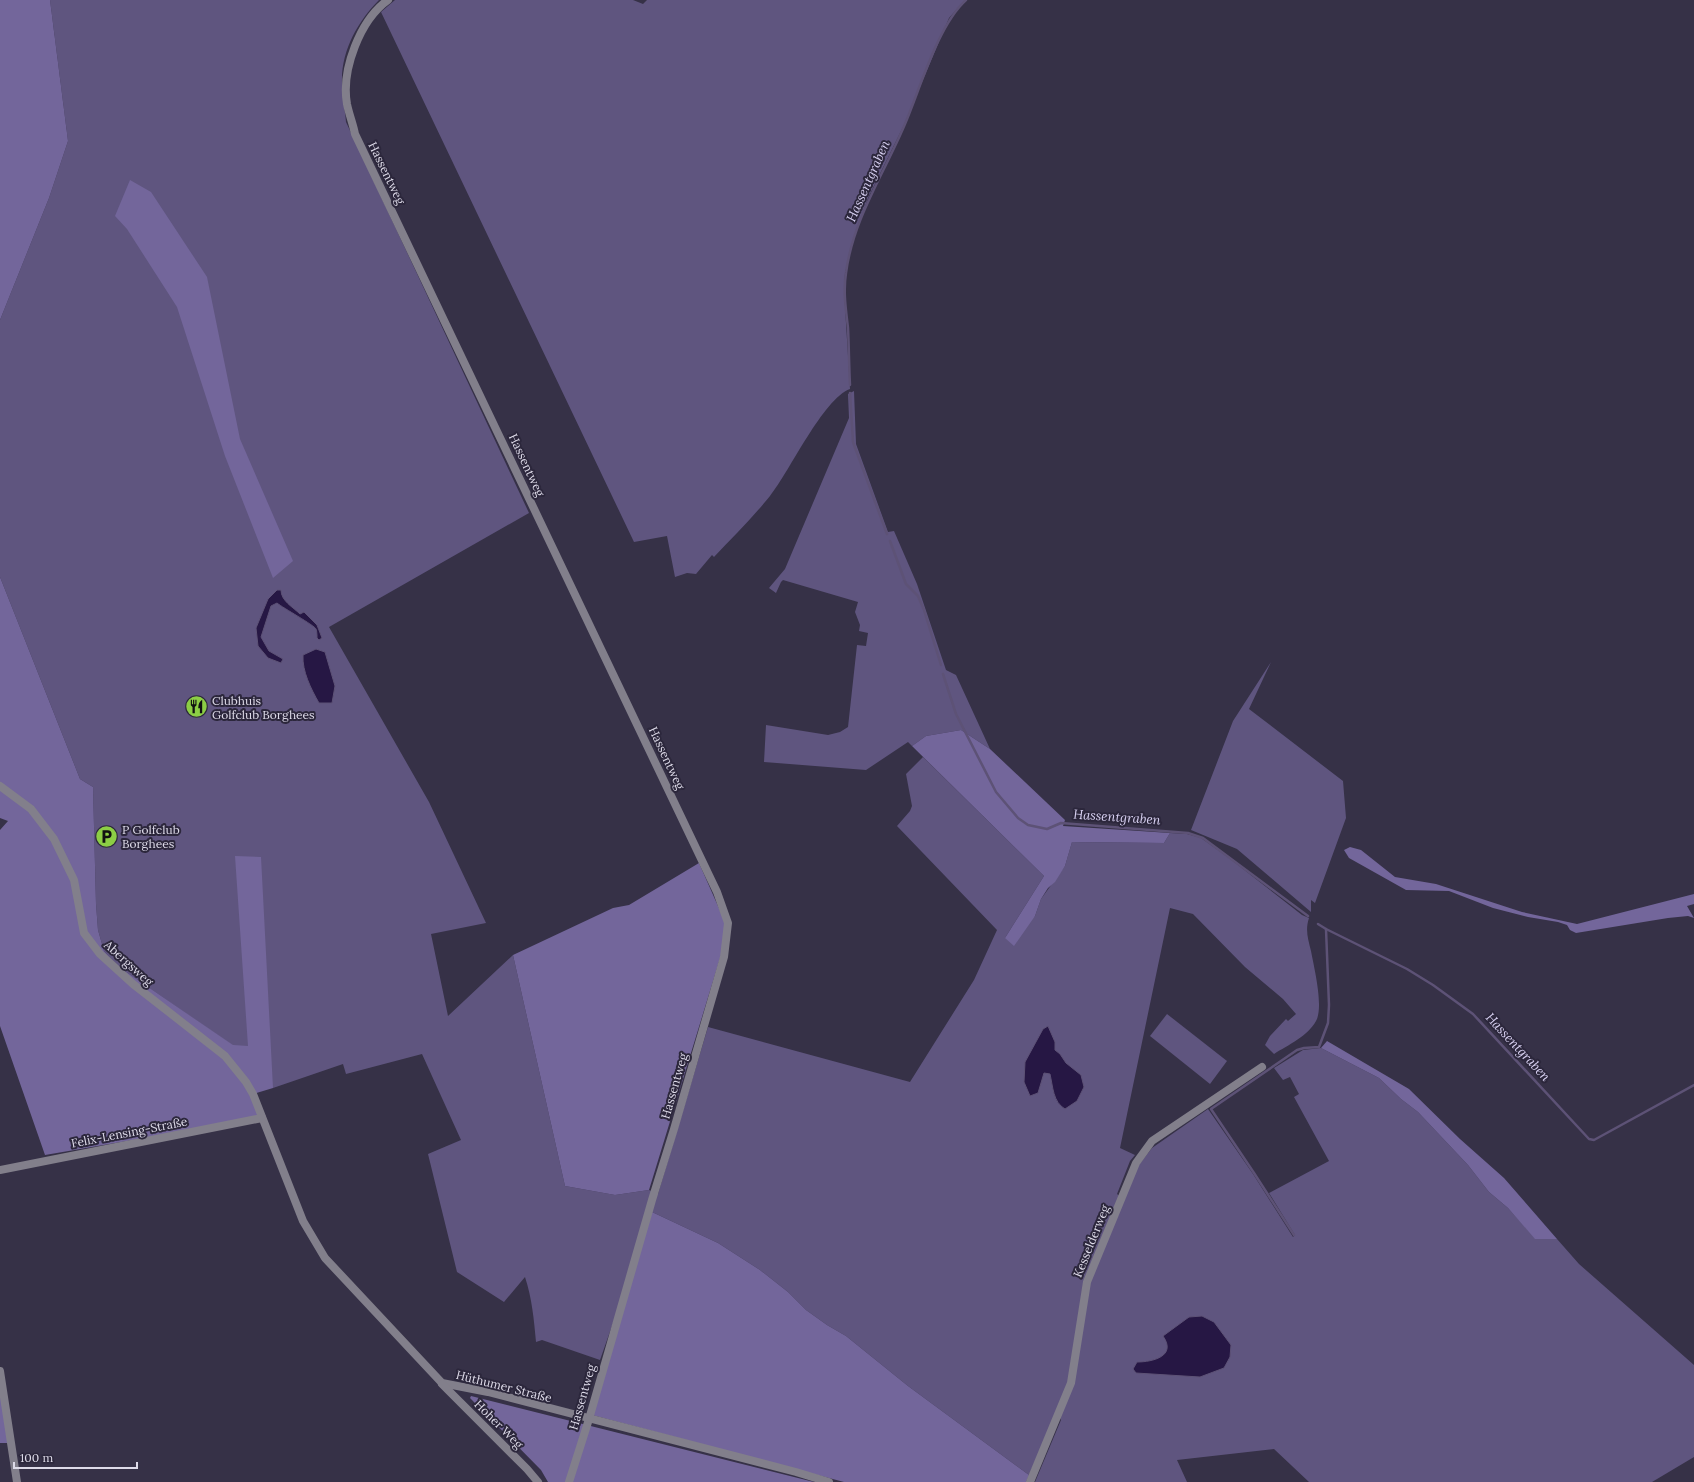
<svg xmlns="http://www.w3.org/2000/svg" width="1694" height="1482" viewBox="0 0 1694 1482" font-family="Lora,serif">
  <rect width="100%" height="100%" fill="#363147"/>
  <g fill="#5f557f">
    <path d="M50,0H379C358,21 341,51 342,82C342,96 345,109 346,122L529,513L329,627L429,802L486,923L431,934L448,1016L513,955L565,1186L615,1195L649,1190L658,1194L708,1027L910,1082L974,980L997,930L897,826L910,811L912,806L906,774L923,757L1044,876L1005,938L1035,916L1041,899L1065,866L1072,842L1164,843L1170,833L1187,834L1201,838L1229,858L1302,915L1309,918C1305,930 1308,939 1311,951C1314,967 1324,1007 1316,1021C1308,1036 1288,1045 1274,1054L1265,1045L1270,1036L1286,1019L1288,1021L1296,1014L1283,999L1245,967L1193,914L1170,908L1120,1148L1135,1155L1130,1161L1117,1194L1123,1199L1138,1166L1152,1148L1208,1109L1253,1174L1293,1237L1295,1235L1269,1193L1329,1161L1294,1097L1299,1094L1290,1077L1283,1080L1274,1068L1303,1050L1321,1048L1379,1078L1401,1099L1418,1112L1468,1165L1489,1192L1508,1208L1535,1238L1557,1239L1579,1264L1694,1365V1457L1652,1482H1309L1274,1449L1177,1460L1187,1482H1035L1061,1420L1057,1411L1029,1475L908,1386L846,1336L827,1325L806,1310L788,1292L760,1270L718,1243L652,1212L600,1360L542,1340L536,1342C534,1320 532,1298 525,1277L504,1302L457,1272L428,1154L461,1140L422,1054L346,1074L343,1064L273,1088L232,1045L116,965L104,951L98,930L96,904L93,787L80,779L0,577V320L49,198L68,141Z"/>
    <path d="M395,0H633L643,4L647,0H965L949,18L904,125L868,198L852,244L845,273L844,290L850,389C823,399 790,471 770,496C753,517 733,537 714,557L712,555L696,574L687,573L675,577L667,536L634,542L381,12Z"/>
    <path d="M854,391L856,444L888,532L894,531L917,584L946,670L956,675L990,749L961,730L926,736L912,746L908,742L866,770L764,762L766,725L828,735L840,732L848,727L857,645L866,646L868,633L859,631L860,625L855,612L858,602L783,580L781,582L776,593L769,588L785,569L849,418L848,394Z"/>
    <path d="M1271,662L1249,709L1343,781L1346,818L1315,903L1311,900V912L1237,849L1191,830L1233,721Z"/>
    <path d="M1167,1014L1227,1061L1210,1084L1150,1036Z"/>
  </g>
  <g fill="#73669b">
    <path d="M0,0H50L68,141L49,198L0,320Z"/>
    <path d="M130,180L151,192L207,277L240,439L293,561L273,578L225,456L177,307L127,229L115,216Z"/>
    <path d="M0,577L80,779L93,787L96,904L98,930L104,951L116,965L233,1045L248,1046L235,856L261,857L273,1088L253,1094L262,1118L45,1155L0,1026V830L8,821L0,818Z"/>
    <path d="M961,730L990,749L1065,820L1063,826L1170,833L1164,843L1072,842L1065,866L1055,882L1048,888L1041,899L1035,916L1014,946L1005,938L1044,876L912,746L926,736Z"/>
    <path d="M1350,847L1361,850L1395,877L1436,884L1522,912L1577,924L1694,894V904L1687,906L1694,918L1688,916L1668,918L1576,933L1570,930L1567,925L1558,922L1528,917L1493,908L1449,891L1406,890L1349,858L1344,850Z"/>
    <path d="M699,863L725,922L721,955L649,1190L615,1195L565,1186L513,955L613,908L629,905Z"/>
    <path d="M1327,1041L1409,1089L1460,1139L1504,1178L1557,1239H1535L1508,1208L1489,1192L1468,1165L1418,1112L1401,1099L1379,1078L1321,1048Z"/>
    <path d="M652,1212L718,1243L760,1270L788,1292L806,1310L827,1325L846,1336L908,1386L1029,1475L1026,1482H844L592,1415Z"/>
    <path d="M0,1371L10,1443H0Z"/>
    <path d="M471,1396L814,1482H548L541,1470L470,1398Z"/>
  </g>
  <g fill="#261744" stroke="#5d5276">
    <path d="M277,590H281C281,601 293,607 300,614L304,612L317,625L322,638L319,640L317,638C317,636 317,631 316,629C314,625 283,608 277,603L271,606L261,637L269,651L283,659L281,663L268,658L258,646L256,628L268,599Z"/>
    <path d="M316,649L325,652L335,686L332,703H319C311,689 302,671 303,655Z"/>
    <path d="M1048,1026L1055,1042V1050L1060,1054L1066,1063L1081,1075L1084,1087L1077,1101L1065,1109C1053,1102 1053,1087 1050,1074L1044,1073L1038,1093L1030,1096L1024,1082L1025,1062L1043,1029Z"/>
    <path d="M1202,1316L1214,1322L1231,1345L1230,1357L1224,1368L1200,1377L1136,1373L1133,1369L1137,1362C1153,1362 1177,1356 1163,1336L1189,1317Z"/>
  </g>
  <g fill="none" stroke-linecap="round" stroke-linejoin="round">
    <g stroke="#5d5276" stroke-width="2.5">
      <path d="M850,385C849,366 849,347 848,328C846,310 843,292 846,273C853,219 884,174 905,124C920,89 938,25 966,0"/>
      <path d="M850,393L853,442L887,534"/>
      <path d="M890,541L906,584L918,596L924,610L941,665"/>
      <path d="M943,674L956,714L996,792L1018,818L1028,825L1047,829L1061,823L1188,833L1203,838L1308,916"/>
      <path d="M1318,924L1326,929L1407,969L1433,985L1473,1014L1589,1139L1594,1140L1694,1085"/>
      <path d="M1294,1235L1254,1173L1211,1109L1297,1050L1304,1048L1319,1047L1328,1023L1329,1005L1326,929"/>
    </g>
    <g stroke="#827f8b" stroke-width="8">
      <path d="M388,0C360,20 341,70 347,104C349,114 353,124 355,134L717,892L728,923L724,957L674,1129L652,1200L589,1419L569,1482"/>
      <path d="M0,786L31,809L54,839L74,880L84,933L100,954L133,984L225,1056L246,1082L253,1094L303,1221L325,1258L442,1383L488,1392L796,1472L829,1482"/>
      <path d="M0,1170L262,1118"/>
      <path d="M0,1371L17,1482"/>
      <path d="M442,1384L527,1469L538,1482"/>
      <path d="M1030,1482L1071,1383L1087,1282L1136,1163L1152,1141L1262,1067"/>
    </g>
  </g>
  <defs>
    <symbol id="restaurant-disc" viewBox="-11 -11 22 22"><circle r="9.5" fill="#8cce45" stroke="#2c273c"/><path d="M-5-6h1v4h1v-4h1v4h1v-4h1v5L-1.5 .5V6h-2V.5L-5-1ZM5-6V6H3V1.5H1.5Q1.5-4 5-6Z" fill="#111"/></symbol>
    <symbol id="parking-disc" viewBox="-11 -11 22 22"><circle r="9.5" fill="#8cce45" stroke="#2c273c"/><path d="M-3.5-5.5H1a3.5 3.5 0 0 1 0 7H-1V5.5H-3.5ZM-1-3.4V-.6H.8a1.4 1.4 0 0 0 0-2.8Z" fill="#111"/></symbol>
  </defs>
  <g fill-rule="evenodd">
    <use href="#restaurant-disc" x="184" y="694" width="25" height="25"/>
    <use href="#parking-disc" x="94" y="824" width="25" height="25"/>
  </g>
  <g text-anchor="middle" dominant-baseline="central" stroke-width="4" stroke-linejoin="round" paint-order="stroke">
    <g font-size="12" fill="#dedbe9" stroke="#2c273c">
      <text transform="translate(387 173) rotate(64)">Hassentweg</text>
      <text transform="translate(527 465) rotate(65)">Hassentweg</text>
      <text transform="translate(667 758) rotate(65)">Hassentweg</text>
      <text transform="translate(129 963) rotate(42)">Abergsweg</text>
      <text transform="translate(674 1086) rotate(-74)">Hassentweg</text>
      <text transform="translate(129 1132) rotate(-11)">Felix-Lensing-Straße</text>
      <text transform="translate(1091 1241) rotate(-68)">Kesselderweg</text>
      <text transform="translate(504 1386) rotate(14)">Hüthumer Straße</text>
      <text transform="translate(582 1397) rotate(-74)">Hassentweg</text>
      <text transform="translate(499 1424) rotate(45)">Hoher Weg</text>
    </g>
    <g font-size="12" fill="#dedbe9" stroke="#2c273c" text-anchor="start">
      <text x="212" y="700">Clubhuis<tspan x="212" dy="14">Golfclub Borghees</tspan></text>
      <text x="122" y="829">P Golfclub<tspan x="122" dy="14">Borghees</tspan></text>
    </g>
    <g font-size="13" font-style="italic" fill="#d9d2f3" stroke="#2c273c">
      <text transform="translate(868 181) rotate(-66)">Hassentgraben</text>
      <text transform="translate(1117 817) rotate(4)">Hassentgraben</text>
      <text transform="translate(1518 1047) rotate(47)">Hassentgraben</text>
    </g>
  </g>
  <path d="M14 1462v6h123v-6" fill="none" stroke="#dedbe9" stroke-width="2"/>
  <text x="20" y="1462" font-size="12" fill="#dedbe9" stroke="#2c273c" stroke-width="3" paint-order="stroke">100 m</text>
</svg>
